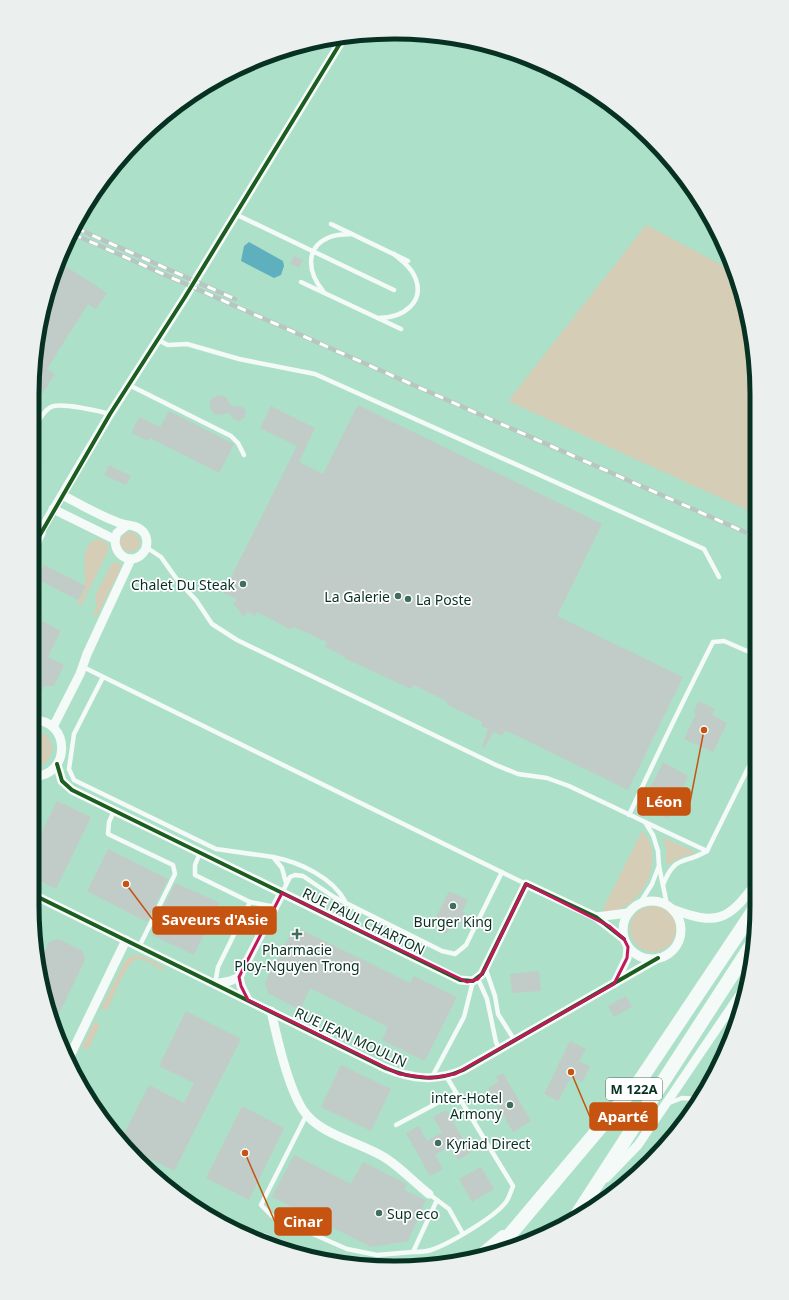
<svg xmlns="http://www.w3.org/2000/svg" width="789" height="1300" viewBox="0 0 789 1300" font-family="'Noto Sans',sans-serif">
  <rect width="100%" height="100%" fill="#ade0c9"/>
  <g fill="#d5cdb5">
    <path d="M646,225L735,272L738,278L756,371V514L508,401Z"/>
    <circle cx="130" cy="542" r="10"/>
    <path d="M96,539L105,541L109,549L81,606L77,603C79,599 85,591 85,586C87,571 78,548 96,539Z"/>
    <path d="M117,562L121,565L119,572L97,616H95L93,614L97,606L95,596L112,563Z"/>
    <path d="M32,730C58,731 59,765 32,768Z"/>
    <path d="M642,831C669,858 639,917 602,911Z"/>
    <path d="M662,837L695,852V854L684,856L666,865V847Z"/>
    <circle cx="653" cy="929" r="23"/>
    <path d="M136,955L145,957L164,967L162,970C156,967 146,959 139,959C127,959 112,1000 107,1011L101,1008L125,961L129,957Z"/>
    <path d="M94,1022L100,1024L88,1050L82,1047Z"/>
  </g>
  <path fill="#5fb0be" d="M249,242L283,261L284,266L281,275L274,278L241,261L244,246Z"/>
  <g fill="#c1cbc8">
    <path d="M294,256L303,260L299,268L290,263Z"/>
    <path d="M59,262L107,293L96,309L88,304L47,369L55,374L33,408V371L51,278Z"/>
    <path d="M218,395L226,397L231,406H239L244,408L246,412L245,417L239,421L234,419L229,413L220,415L213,413L210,407V400Z"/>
    <path d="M358,405L602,524L557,616L683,677L628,790L505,730L502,736L494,732L484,748L482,747L488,729L481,726L482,722L448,705L446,701L414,685L411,689L344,658L345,657L325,647L327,642L294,627L290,629L257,612L255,616L248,612L243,617L237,607L233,605L237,599L223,593L297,446L260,428L271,406L315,428L299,462L323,474Z"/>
    <path d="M169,411L234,444L219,473L150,438L148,441L131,433L139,417L160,427Z"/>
    <path d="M109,465L131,476L126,485L104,475Z"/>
    <path d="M44,565L86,586L78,600L37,579Z"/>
    <path d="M32,616L61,631L48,657L64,665L54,686H44L32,711Z"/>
    <path d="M699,701L715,709L712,715L727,723L713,752L684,739L696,714L693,712Z"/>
    <path d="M663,762L688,776L668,819L641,806Z"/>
    <path d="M57,801L91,817L56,889L32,877V852Z"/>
    <path d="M108,849L168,879L147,922L87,891Z"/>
    <path d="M175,883L220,903L194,955L152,935L156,926L154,925Z"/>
    <path d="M449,891L468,900L462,912L465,913L456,930L450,927L446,934L438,930L441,923L435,919Z"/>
    <path d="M300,929L410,983L414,976L457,997L425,1061L382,1040L388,1027L310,988L300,1010L268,993L265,982L292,932Z"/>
    <path d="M58,939L83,951L85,960L53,1026L51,1022L41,959L49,942Z"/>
    <path d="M539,971L541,991L512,993L510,974Z"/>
    <path d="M626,996L632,1007L614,1017L608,1006Z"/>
    <path d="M186,1011L241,1039L174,1171L129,1148L121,1140L149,1085L184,1103L194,1083L159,1066Z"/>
    <path d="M570,1041L586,1049L579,1061L590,1067L582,1082L571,1077L558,1101L544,1094Z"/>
    <path d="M341,1065L391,1089L371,1131L321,1107Z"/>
    <path d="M503,1073L531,1121L513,1132L488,1088L499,1082L496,1077Z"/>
    <path d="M242,1106L284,1128L249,1200L206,1178Z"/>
    <path d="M446,1110L471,1152L458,1160L450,1146L435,1155L443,1169L430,1176L406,1133L419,1126L427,1141L442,1132L433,1117Z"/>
    <path d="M294,1155L351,1184L363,1162L407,1184L404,1190L426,1200L408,1241L371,1247L272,1197Z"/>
    <path d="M481,1167L494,1189L472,1202L459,1179Z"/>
  </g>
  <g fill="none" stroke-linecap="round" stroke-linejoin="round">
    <path stroke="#c3d4cc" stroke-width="2" stroke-dasharray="3 3" stroke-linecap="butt" d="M401,1260V1267"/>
    <g stroke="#f3faf7" stroke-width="4.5">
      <path d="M235,214L394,290"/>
      <path d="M331,224L408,261"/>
      <path d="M301,282L401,329"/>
      <path d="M323,291C308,273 304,247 330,237C337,234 345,235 352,234"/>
      <path d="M378,318C403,318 427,302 414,275C410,266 401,260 394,254"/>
      <path d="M158,340L168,345L187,344L239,359L315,374L704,549L719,577"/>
      <path d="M129,385L231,436L238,443L244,455"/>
      <path d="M33,431C37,423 43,411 51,407C60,402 99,411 110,414"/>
      <path d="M146,547L161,557L178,581L196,600L212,624L237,640L496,765L518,774L547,778L569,786L645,822L653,835L658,851L659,866L667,905"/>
      <path d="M83,667L526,884"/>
      <path d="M103,677L74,734L69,769L74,780L216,849L273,857L282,868L286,883"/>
      <path d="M114,811L109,822L108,834L173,865L175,874L139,947"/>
      <path d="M629,815C656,757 684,699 713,642L724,641L756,655"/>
      <path d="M645,822L707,851"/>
      <path d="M200,853L195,865V875L250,902L218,967L215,984"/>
      <path d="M273,857C299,862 332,877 345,901"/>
      <path d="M663,885C675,854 684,865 707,851L756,752"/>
      <path d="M282,893L290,877L295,875L303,876L334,897L442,951L455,954L466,945L502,872"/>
      <path d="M250,902L275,907"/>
      <path d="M640,903L652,884L659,866"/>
      <path d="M486,970L495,996L498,1014L515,1041"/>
      <path d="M478,979L487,999L496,1042L499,1049"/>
      <path d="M432,1077L464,1017L473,981"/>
      <path d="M669,1103L682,1098L700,1099"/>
      <path d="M307,1114L261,1205L272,1216L347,1249L377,1255L413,1252L437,1200"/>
      <path d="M396,1125L456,1093"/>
      <path d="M429,1194L449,1209L463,1234"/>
      <path d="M413,1252C419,1252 425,1252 431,1250C449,1244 495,1217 506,1202C509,1198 511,1191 513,1186L446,1076"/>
    </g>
    <g stroke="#f3faf7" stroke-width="9">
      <path d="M62,495C80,504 98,515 117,522C124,526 134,524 140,529C148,534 149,546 143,553C130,568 109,552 117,533L126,526"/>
      <path d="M53,509L114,539"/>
      <path d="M40,532L110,414L185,297L344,37"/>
      <path d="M53,727L80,674L87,654L131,559"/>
      <path d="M57,764L62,781L72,790L460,980L473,981L482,974L526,884L596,917L624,939"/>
      <path d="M32,776C70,779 73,719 32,720"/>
      <path d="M32,894L385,1068C412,1079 436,1082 463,1070L658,958"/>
      <circle cx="652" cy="930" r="29"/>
      <path d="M672,909C717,926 728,921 756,883"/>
      <path d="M596,917L628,913"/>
      <path d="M615,983L627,958L628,947"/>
      <path d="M215,984L230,981L239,977"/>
      <path d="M248,1000L241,986L239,977L282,893"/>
      <path d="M271,1011C277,1038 288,1087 303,1110C320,1136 362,1142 387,1159C402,1169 415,1183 429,1194"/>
      <path d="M70,1056L126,940"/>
      <path d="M606,1178L638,1145L745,987"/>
    </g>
    <g stroke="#f3faf7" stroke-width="12">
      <path d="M33,547L40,532"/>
      <path d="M263,1239L287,1250"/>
      <path d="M483,1253L503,1236"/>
    </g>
    <g stroke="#f3faf7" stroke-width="14">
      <path d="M578,1213L754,941"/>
      <path d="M496,1251L641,1079L756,907"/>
    </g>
    <defs>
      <g id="rail">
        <path d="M76,228L235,299"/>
        <path d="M73,234L756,537"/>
      </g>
    </defs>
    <use href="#rail" stroke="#b7c6c0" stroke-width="4.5"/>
    <use href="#rail" stroke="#fff" stroke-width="3" stroke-dasharray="9" stroke-linecap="butt"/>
    <defs>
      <g id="cycleway">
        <path d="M33,547L110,414L185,297L344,37"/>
        <path d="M57,764L62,781L72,790L460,980L473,981L482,974L526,884L596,917L624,939"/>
        <path d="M32,894L385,1068C412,1079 436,1082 463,1070L658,958"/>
      </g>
    </defs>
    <use href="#cycleway" stroke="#fff" stroke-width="6"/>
    <use href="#cycleway" stroke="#1b5e20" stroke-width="4"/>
  </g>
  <path fill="none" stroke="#c2185b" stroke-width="3" stroke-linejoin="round" d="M526,884L609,926L624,939L628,947L627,958L614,984L455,1074L431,1078L399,1074L248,1000L241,986L239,977L282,893L467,982L478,979L485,969Z"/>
  <g fill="#416e5c" stroke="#fff" stroke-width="1.5">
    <circle cx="243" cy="584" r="4"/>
    <circle cx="398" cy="596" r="4"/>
    <circle cx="408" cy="599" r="4"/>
    <circle cx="453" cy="906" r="4"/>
    <path d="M295 928h4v4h4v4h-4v4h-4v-4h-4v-4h4z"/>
    <circle cx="510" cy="1105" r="4"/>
    <circle cx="438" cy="1143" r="4"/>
    <circle cx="379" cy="1213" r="4"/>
  </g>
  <g text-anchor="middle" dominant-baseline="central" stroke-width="3.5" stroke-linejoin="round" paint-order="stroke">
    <rect fill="#fff" stroke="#516f64" stroke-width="1" x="606" y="1078" width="56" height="22" rx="3"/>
    <g font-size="13" font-weight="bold" fill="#073122">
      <text x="634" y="1089">M 122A</text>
    </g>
    <g font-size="14" fill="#073122" stroke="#fff" text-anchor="end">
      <text x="235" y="584">Chalet Du Steak</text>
      <text x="390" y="596">La Galerie</text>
      <text x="416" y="599" text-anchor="start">La Poste</text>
      <text x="453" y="921" text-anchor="middle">Burger King</text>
      <text x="297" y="949" text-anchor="middle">Pharmacie<tspan x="297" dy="16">Ploy-Nguyen Trong</tspan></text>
      <text x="502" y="1097">inter-Hotel<tspan x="502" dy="16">Armony</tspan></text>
      <text x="446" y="1143" text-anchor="start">Kyriad Direct</text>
      <text x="387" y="1213" text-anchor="start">Sup eco</text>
    </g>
    <g font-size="14" fill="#073122" stroke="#fff">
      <text transform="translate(364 921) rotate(26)">RUE PAUL CHARTON</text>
      <text transform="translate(351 1037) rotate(25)">RUE JEAN MOULIN</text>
    </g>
  </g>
  <path d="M0 0H789V1300H0ZM394 39H395A355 355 0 0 1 750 394V906A355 355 0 0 1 395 1261H394A355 355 0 0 1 39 906V394A355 355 0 0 1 394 39Z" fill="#ebefed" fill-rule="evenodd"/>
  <path fill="none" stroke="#073122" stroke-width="5" d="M394 39H395A355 355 0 0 1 750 394V906A355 355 0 0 1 395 1261H394A355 355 0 0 1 39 906V394A355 355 0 0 1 394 39Z"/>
  <path fill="none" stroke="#c6530f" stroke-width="1.5" d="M704 730L690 802M126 884L153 920M571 1072L590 1117M245 1153L275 1222"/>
  <g fill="#c6530f" stroke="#fff" stroke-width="1.5">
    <circle cx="704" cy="730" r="4"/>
    <circle cx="126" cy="884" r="4"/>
    <circle cx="571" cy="1072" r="4"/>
    <circle cx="245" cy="1153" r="4"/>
  </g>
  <g fill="#c6530f" stroke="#c6530f" stroke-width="1.5">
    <rect x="638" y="788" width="52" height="27" rx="4"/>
    <rect x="153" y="907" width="123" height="27" rx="4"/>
    <rect x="590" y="1103" width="67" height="27" rx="4"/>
    <rect x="275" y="1208" width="56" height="27" rx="4"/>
  </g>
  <g font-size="15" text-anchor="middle" font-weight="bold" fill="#fff">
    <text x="664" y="807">Léon</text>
    <text x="215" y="925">Saveurs d'Asie</text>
    <text x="623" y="1122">Aparté</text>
    <text x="303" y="1227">Cinar</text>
  </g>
</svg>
